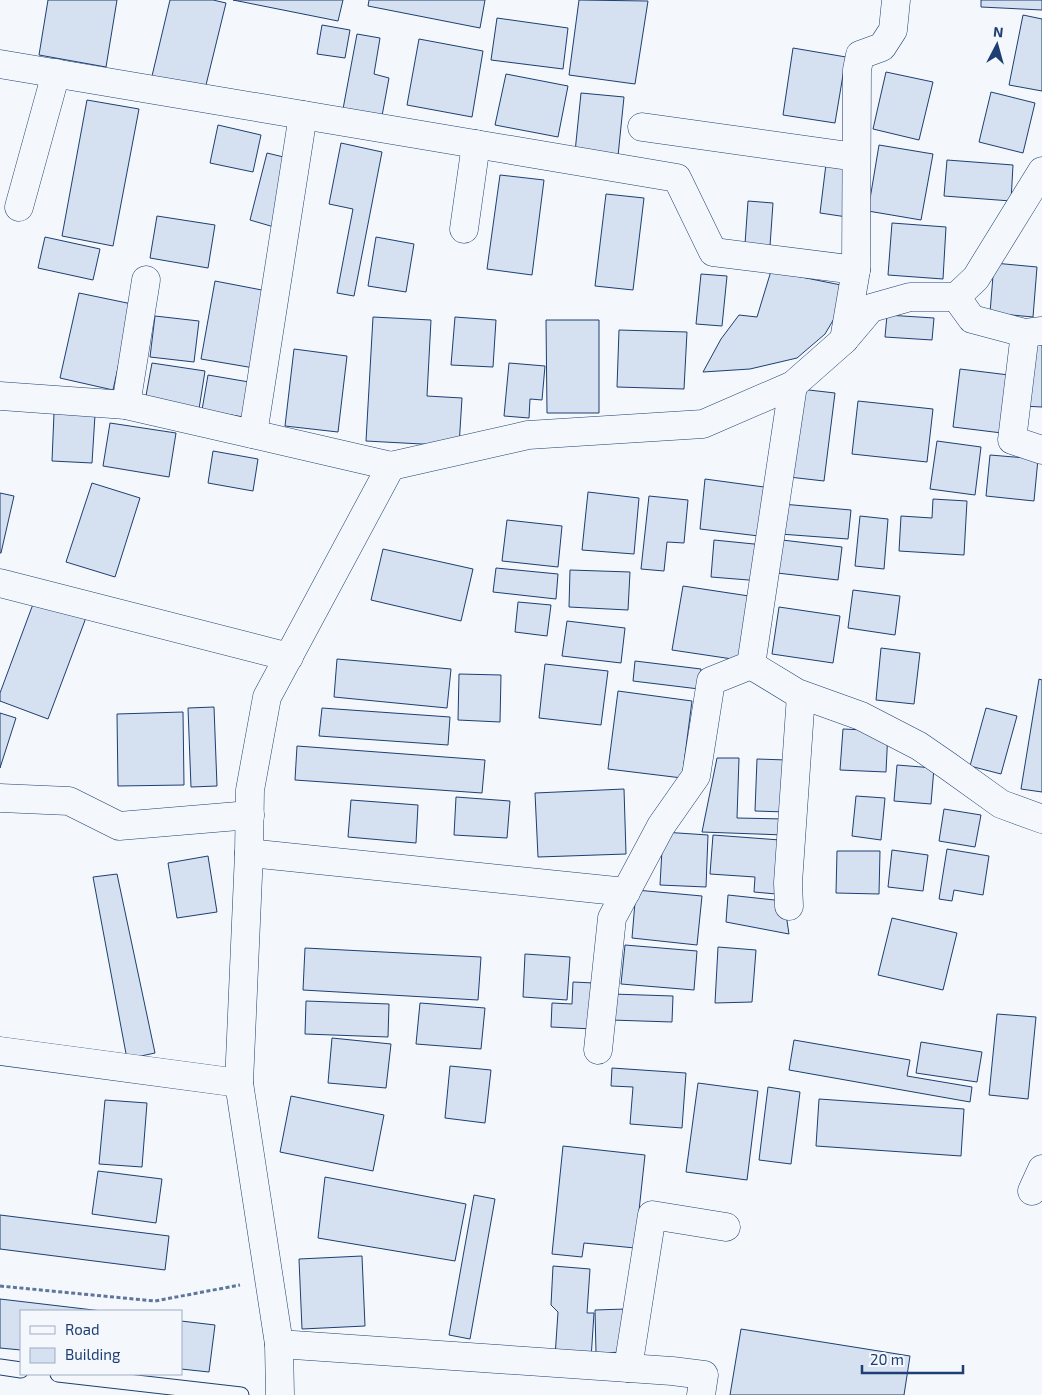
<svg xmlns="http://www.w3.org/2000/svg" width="1042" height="1395" viewBox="0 0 1042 1395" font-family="'Exo 2',sans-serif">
  <rect width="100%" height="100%" fill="#f4f7fb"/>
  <g fill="#d5e0f0" stroke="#1d3f73">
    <path d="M48,0H117L106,67L39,55Z"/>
    <path d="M170,0H213L226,3L205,89L152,76Z"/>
    <path d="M233,0H343L338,21Z"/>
    <path d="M369,0H485L480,28L368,6Z"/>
    <path d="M579,0L648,1L635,84L569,75Z"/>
    <path d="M981,0H1042V10L981,7Z"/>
    <path d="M1023,15L1042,19V91L1009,85Z"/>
    <path d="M497,18L568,28L563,69L491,60Z"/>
    <path d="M322,25L350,30L345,58L317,54Z"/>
    <path d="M357,34L380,38L374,74L389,78L382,116L343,109Z"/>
    <path d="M419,39L483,51L472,117L407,105Z"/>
    <path d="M793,48L846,57L835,123L783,115Z"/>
    <path d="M886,72L933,82L919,140L873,129Z"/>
    <path d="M506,74L568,86L558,137L495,125Z"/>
    <path d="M991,92L1035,103L1023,153L979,142Z"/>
    <path d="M581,93L624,97L618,156L575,152Z"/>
    <path d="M87,100L139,109L113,246L62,236Z"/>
    <path d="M218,125L261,135L253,172L210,163Z"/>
    <path d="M341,143L382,152L354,296L337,293L353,209L329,204Z"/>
    <path d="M879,145L933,154L921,220L868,211Z"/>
    <path d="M267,153L292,159L274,227L250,220Z"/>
    <path d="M947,160L1013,165L1011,201L944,196Z"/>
    <path d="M826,164L854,168L847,217L820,213Z"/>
    <path d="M500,175L544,180L532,275L487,269Z"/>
    <path d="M606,194L644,198L633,290L595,286Z"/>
    <path d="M748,201L773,203L770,246L745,244Z"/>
    <path d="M157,216L215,225L208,268L150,258Z"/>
    <path d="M892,223L946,227L943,279L888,275Z"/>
    <path d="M45,237L100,249L93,280L38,268Z"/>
    <path d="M376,237L414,244L406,292L368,286Z"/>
    <path d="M994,263L1037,267L1033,317L990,313Z"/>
    <path d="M771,271L846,286L838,312L825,334L797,358L750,369L703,372L721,339L739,315L757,317Z"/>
    <path d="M701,274L727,276L722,326L696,324Z"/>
    <path d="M215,281L267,291L254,368L201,359Z"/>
    <path d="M79,293L132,304L113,390L60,378Z"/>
    <path d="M887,315L934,318L932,340L885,337Z"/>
    <path d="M155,316L199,321L194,362L150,357Z"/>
    <path d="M373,317L431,320L427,396L462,398L459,446L366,441Z"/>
    <path d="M455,317L496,320L493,367L451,365Z"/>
    <path d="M546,320H599V413H547Z"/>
    <path d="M619,330L687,332L684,389L617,387Z"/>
    <path d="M1027,340L1042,341V407L1022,406Z"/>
    <path d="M294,349L347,356L338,432L285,426Z"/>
    <path d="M152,363L205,371L199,409L145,401Z"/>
    <path d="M509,363L545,366L542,400L530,399L529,418L504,416Z"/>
    <path d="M960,369L1017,376L1010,434L953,427Z"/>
    <path d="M208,375L255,383L249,418L202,410Z"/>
    <path d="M800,389L835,393L824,481L789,477Z"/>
    <path d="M858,401L933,409L927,462L852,454Z"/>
    <path d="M54,413L95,415L92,463L52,461Z"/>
    <path d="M110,423L176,433L169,477L103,466Z"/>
    <path d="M937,441L981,447L975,495L930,489Z"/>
    <path d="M213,451L258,459L253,491L208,483Z"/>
    <path d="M990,455L1038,459L1034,501L986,496Z"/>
    <path d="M705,479L764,487L759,536L700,529Z"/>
    <path d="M92,483L140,498L115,577L66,562Z"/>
    <path d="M588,492L639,498L634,554L582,550Z"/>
    <path d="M0,493L14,496L1,553H0Z"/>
    <path d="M649,496L688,500L684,543L667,542L664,571L641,569Z"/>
    <path d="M933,499L967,501L964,555L899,551L901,516L932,518Z"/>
    <path d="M782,504L851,510L848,539L780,534Z"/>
    <path d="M860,516L888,519L884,569L855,566Z"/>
    <path d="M507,520L562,526L558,567L502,561Z"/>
    <path d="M714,540L764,545L761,581L711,577Z"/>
    <path d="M782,540L842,547L838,580L777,573Z"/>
    <path d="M383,549L473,569L461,621L371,600Z"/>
    <path d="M496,568L558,574L556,599L493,592Z"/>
    <path d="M570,570L630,572L628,610L569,607Z"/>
    <path d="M683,586L749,596L739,660L672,650Z"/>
    <path d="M853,590L900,596L895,635L848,628Z"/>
    <path d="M36,596L87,615L48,719L0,701V693Z"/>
    <path d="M518,602L551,605L547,636L515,632Z"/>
    <path d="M779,607L840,616L833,663L772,654Z"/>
    <path d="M567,621L625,628L621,663L562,656Z"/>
    <path d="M881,648L920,653L914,704L876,700Z"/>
    <path d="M337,659L451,669L447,708L334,697Z"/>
    <path d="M635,661L701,669L699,689L633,681Z"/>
    <path d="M545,664L608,671L601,725L539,718Z"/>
    <path d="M459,674L501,675L500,722L458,720Z"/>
    <path d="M1039,679L1042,680V792L1021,789Z"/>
    <path d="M618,691L692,701L682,778L608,769Z"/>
    <path d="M214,707L217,786L191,787L188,708Z"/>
    <path d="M322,708L450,717L448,745L319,736Z"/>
    <path d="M986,708L1017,716L1001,774L970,766Z"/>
    <path d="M183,712L184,785L118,786L117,714Z"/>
    <path d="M0,713L16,718L0,768Z"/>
    <path d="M843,729L888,731L886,772L840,770Z"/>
    <path d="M297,746L485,760L482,793L295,780Z"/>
    <path d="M717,758H739L737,818L785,819L784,835L702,832Z"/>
    <path d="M757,759L787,760L786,812L755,811Z"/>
    <path d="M897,765L934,768L931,804L894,801Z"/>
    <path d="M624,789L626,854L538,857L535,793Z"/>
    <path d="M856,796L885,798L881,840L852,836Z"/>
    <path d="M456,797L510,801L507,838L454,835Z"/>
    <path d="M351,800L418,805L416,843L348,837Z"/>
    <path d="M944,809L981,815L975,847L939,841Z"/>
    <path d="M663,832L708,835L706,887L660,885Z"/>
    <path d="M713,835L780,840L776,894L754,892L755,877L710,874Z"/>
    <path d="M947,849L989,856L983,895L954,890L952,901L939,899Z"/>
    <path d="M892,850L928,855L923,891L888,887Z"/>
    <path d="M837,851H880L879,894L836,893Z"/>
    <path d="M208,856L217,912L177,918L168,863Z"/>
    <path d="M117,874L155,1053L127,1059L93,877Z"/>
    <path d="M636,890L702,896L697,945L632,938Z"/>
    <path d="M728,895L784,901L789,934L726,922Z"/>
    <path d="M892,918L957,933L943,990L878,975Z"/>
    <path d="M625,945L697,951L694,990L621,984Z"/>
    <path d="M718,947L756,950L752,1002L715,1003Z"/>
    <path d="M305,948L481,957L478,1000L303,990Z"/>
    <path d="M525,954L570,957L567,1000L523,997Z"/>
    <path d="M573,982L594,983L593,1029L551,1027L552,1003L572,1004Z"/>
    <path d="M612,994L673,996L672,1022L611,1020Z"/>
    <path d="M306,1001L389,1004L388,1037L305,1034Z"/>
    <path d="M420,1003L485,1008L481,1049L416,1044Z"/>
    <path d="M997,1014L1036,1017L1028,1099L989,1095Z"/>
    <path d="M332,1038L391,1044L386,1088L328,1083Z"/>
    <path d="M794,1040L910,1060L907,1076L972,1087L970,1102L789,1070Z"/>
    <path d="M921,1042L982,1052L977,1082L916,1073Z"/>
    <path d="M450,1066L491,1070L485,1123L445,1118Z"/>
    <path d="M612,1068L686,1073L682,1128L630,1124L633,1087L611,1086Z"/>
    <path d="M698,1083L758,1091L747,1180L686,1172Z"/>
    <path d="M768,1087L800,1092L791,1164L759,1160Z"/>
    <path d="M291,1096L384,1115L373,1171L280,1152Z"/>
    <path d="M819,1099L964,1109L961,1156L816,1146Z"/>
    <path d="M105,1100L147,1103L142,1167L99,1164Z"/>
    <path d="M563,1146L645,1155L635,1248L584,1243L582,1257L552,1254Z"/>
    <path d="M98,1171L162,1179L156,1223L92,1214Z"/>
    <path d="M325,1177L466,1204L455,1261L318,1238Z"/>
    <path d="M474,1195L495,1199L470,1339L449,1335Z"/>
    <path d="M0,1215L169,1236L165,1270L0,1249Z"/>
    <path d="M362,1256L365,1326L302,1329L299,1259Z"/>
    <path d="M553,1266L590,1269L587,1313H594L591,1359L555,1357L558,1312L551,1305Z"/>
    <path d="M0,1299L102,1311H21V1350L0,1348Z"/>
    <path d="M626,1309L627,1352L596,1353L595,1310Z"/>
    <path d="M181,1321L215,1325L209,1372L181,1369Z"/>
    <path d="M741,1329L910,1356L904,1395H730Z"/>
  </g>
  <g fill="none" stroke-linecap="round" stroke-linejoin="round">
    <defs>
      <g id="lane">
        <path d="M0,1367L21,1370"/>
        <path d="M58,1374L241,1395"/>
      </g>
      <g id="street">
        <path d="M0,64L677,178L713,252L856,270"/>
        <path d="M642,127L856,157"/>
        <path d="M19,207L56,73"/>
        <path d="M464,229L476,144"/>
        <path d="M956,297L972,319L1025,333L1042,331"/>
        <path d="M1025,333L1012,440L1042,450"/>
        <path d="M844,340L856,270L857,70L860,55L882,47L893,30L896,0"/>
        <path d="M0,396L126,405L391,466"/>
        <path d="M126,405L146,280"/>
        <path d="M253,434L303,115"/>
        <path d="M0,583L289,657"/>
        <path d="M751,665L797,693L861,716L919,746L948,766L1001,804L1042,819"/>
        <path d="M751,665L793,385"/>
        <path d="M0,798L69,801L119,826L250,815"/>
        <path d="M249,853L626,892"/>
        <path d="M789,906L788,883L801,695"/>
        <path d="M598,1050L612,918L661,826L696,776L711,681L751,665"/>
        <path d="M0,1051L239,1083"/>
        <path d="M1032,1191L1042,1169"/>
        <path d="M279,1344L672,1371L704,1375L701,1395"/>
        <path d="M628,1368L652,1215L726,1227"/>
      </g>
      <path id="secondary" d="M280,1395L279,1344L239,1083L249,853L250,790L267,697L391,466L528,435L703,424L793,385L844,340L871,308L910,297H956L976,278L1042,171"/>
    </defs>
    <use href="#lane" stroke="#1d3f73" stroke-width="17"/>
    <use href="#street" stroke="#1d3f73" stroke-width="29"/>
    <use href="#secondary" stroke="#1d3f73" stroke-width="29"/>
    <path stroke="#5e769c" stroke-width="3" stroke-dasharray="4 2.5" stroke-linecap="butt" d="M0,1286L155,1301L240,1285"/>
    <use href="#lane" stroke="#f4f7fb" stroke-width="15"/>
    <use href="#street" stroke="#f4f7fb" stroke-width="28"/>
    <use href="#secondary" stroke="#f4f7fb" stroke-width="28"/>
  </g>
  <rect x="20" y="1310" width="162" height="65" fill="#f4f7fb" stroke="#9eadc5"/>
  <rect x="30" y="1326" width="25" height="8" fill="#f4f7fb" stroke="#9eadc5"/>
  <text x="65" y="1335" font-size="15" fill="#1d3f73">Road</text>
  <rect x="30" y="1348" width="25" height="15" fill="#d5e0f0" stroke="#9eadc5"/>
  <text x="65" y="1360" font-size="15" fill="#1d3f73">Building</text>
  <g transform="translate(997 45) rotate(6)" stroke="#f4f7fb" stroke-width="4" paint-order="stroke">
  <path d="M0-4L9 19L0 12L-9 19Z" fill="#1d3f73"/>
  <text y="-8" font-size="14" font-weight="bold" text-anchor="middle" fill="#1d3f73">N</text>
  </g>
  <path d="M862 1365v8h101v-8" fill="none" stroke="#1d3f73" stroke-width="2.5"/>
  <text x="870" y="1365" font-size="15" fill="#1d3f73" stroke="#f4f7fb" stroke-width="4" paint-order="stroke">20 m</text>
</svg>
